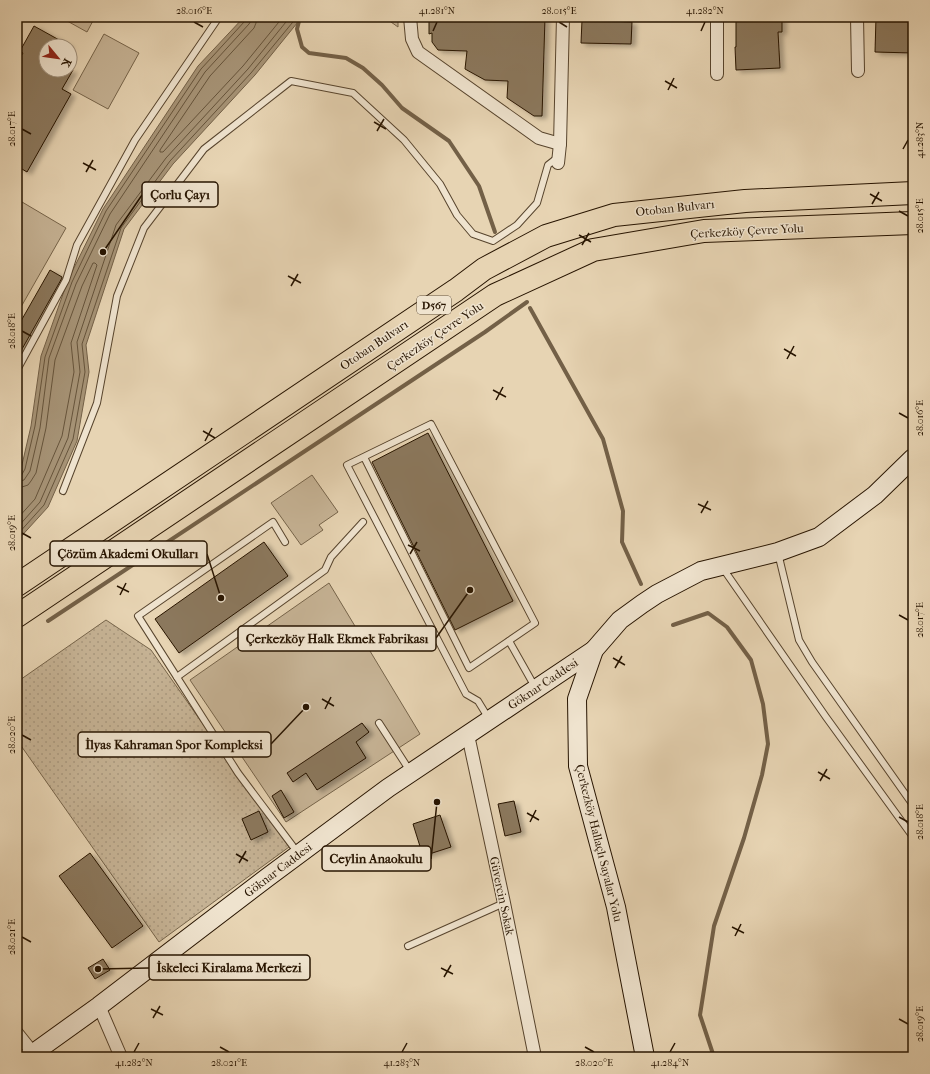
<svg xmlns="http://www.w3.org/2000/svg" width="930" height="1074" viewBox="0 0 930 1074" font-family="'IM FELL French Canon',serif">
  <defs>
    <pattern id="grass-dots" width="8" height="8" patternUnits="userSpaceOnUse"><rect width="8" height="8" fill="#c6b395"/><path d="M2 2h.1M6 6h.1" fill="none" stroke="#aa997f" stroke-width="1.8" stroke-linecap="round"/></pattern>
    <filter id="shadow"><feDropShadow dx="4.5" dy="2.5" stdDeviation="2" flood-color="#0004"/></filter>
  </defs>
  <rect width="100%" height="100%" fill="#e7d4b3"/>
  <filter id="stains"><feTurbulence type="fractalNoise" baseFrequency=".005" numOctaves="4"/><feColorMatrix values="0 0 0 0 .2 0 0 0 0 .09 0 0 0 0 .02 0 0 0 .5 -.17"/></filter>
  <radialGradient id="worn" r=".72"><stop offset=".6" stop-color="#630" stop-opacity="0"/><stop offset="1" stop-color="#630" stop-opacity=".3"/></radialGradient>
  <path fill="url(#grass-dots)" stroke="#76644a" d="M106,620L151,650L289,847L159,942L17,740V682Z"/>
  <g fill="#c6b395" stroke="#76644a">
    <path d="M60,17H95L87,32Z"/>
    <path d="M384,17H398V27Z"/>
    <path d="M104,34L139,53L108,109L73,90Z"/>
    <path d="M17,199L66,228L17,314Z"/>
    <path d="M312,475L338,512L319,525L323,530L301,545L271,503Z"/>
    <path d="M329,583L420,734L286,822L190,680Z"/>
  </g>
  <path fill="#a69376" stroke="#736047" d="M244,17H302L255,75L173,164L124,229L86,345L89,372L77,441L48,507L17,541V476L21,469L31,426L41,356L68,280L103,209L198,66Z"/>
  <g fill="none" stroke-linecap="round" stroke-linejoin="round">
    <g stroke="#66543b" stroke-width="1">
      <path d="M257,17L256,23L254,28L210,76L160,150V152H163L243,66L283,17"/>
      <path d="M17,477L21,476L25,469L35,426L45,357L72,282L106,211L201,69L245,21L246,17"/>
      <path d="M17,482L24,480L30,471L40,428L49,358L76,284L110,214L205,72L249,24L251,21V17"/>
      <path d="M17,488L22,487L28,485L31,481L36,473L46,428L55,360L82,286L93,263H95L97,265L71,343L74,372L62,436L35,499L17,519"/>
      <path d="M17,528L40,502L68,438L80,372L77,342L116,225L166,158L248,69L290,17"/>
      <path d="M17,535L44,505L73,439L85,372L82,344L121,228L170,161L251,73L297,17"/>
    </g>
    <g stroke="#736047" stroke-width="4">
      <path d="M300,17L297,29L302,47L309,53L346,58L363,68L382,85L402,108L449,141L479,186L495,232"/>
      <path d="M530,308L603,439L623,511L622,542L641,584"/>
      <path d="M48,621L485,332L527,302"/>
      <path d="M673,625L708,613L727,627L751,660L763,704L768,744L762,775L744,838L714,926L700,1015L714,1057"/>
    </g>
  </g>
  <g fill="#8b785d" stroke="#271400" filter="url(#shadow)">
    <path d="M429,17H545L542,116H534L507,98L508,81L485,80L465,69L467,51L438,50L432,42V33L429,34Z"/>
    <path d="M736,17H782V32H778L780,68L736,70L735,47H736Z"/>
    <path d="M876,17H913V53L875,52Z"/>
    <path d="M582,20L632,22L631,44L581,43Z"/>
    <path d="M34,26L70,46H46V70H73L62,89L71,94L27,172L17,166V63L23,53L20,51Z"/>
    <path d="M50,270L62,277V278L17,358V328Z"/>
    <path d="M428,433L513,601L455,630L372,462Z"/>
    <path d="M264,542L288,576L179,653L155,619Z"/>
    <path d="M362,723L369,732L356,742L366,758L317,790L306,773L293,782L287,773Z"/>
    <path d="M281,790L294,812L284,818L272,796Z"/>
    <path d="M514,801L521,832L505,836L498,804Z"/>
    <path d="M259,811L268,832L251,840L242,819Z"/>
    <path d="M440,815L451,847L423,856L413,824Z"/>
    <path d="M90,853L143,926L112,948L59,876Z"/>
    <path d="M103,959L110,970L95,979L88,968Z"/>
  </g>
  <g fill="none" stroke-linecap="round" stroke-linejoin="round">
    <defs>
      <g id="lane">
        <path d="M17,370L66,280L77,245L135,140L219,17"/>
        <path d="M364,457L469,668L535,623L431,424L347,465L466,694L478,701L489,719"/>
        <path d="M63,491L97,403L117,296L144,228L204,149L291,81L353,93L404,140L440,184L457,215L473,234L493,241L517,225L537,203L548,165L557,158"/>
        <path d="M285,542L273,522L138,616L238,773L298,853"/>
        <path d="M778,553L799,640L812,662L913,805"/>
        <path d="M722,567L826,717L913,837"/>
        <path d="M509,641L535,687"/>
        <path d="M177,677L325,570L331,557L363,522"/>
        <path d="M379,723L410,771"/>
        <path d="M408,946L504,903"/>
      </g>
      <g id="street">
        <path d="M410,17L412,39L418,52L539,138L560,144"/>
        <path d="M717,17V74"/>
        <path d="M857,17L858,71"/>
        <path d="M558,163L560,144L563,17"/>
        <path d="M468,735L504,903L535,1057"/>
        <path d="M99,1006L121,1057"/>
        <path d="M17,1033L33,1053"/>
      </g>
      <g id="secondary">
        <path d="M28,1057L99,1006L268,877L388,788L594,650"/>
        <path d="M645,1057L616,907L578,766L577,699L594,650L620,620L642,604L657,594L701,571L778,552L819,537L875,495L913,458"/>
      </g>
      <g id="highway">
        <path d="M17,585L456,290L484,269L546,236L614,215L745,201L913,193"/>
        <path d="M17,616L495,295L593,250L704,231L913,223"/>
      </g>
    </defs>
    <use href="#lane" stroke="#57442d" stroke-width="8"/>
    <use href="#street" stroke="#57442d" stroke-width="14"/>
    <use href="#secondary" stroke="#271400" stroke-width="20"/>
    <use href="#highway" stroke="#271400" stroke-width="24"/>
    <use href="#lane" stroke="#efe3ce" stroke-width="6"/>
    <use href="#street" stroke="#efe3ce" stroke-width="12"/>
    <use href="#secondary" stroke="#efe3ce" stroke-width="18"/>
    <use href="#highway" stroke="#e7d4b3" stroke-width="22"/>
  </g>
  <path fill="none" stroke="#271400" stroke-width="1.5" d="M194,22L203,27M559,22L567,27M433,31L437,22M701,31L705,22M665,81L677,88M668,90L674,78M374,122L386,129M22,129L31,134M377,131L384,119M903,149L908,140M83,163L96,170M86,172L93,160M870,194L882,201M872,204L879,192M899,211L908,216M579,235L591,242M582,245L589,233M288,276L301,283M291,286L298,274M22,331L31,336M784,349L796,356M787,359L794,346M493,390L506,397M496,400L503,387M899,413L908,418M203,431L215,438M205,441L212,428M698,504L711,510M701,513L708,501M22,533L31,538M408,545L420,551M410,554L417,542M117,586L129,592M120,595L126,583M899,615L908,620M613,658L625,665M615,668L622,656M322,699L334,706M325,709L331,697M22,735L31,740M818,772L830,779M820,781L827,769M527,813L539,820M899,817L908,822M530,822L536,810M236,854L248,861M239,863L246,851M732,927L744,933M735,936L741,924M22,937L31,942M441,968L453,974M444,977L451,965M151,1009L163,1015M153,1018L160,1006M899,1019L908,1024M220,1047L229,1052M585,1047L594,1052M134,1052L139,1043M402,1052L407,1043M670,1052L675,1043"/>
  <g text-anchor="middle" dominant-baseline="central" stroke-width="3" stroke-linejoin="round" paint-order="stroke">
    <rect fill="#efe3ce" stroke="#63523e" stroke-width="1" x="417" y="296" width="34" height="18" rx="3"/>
    <g font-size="11" font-weight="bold" fill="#271400">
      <text x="434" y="305">D567</text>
    </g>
    <g font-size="12" fill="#271400" stroke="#efe3ce">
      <text transform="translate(675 208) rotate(-6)">Otoban Bulvarı</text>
      <text transform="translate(747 231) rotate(-3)">Çerkezköy Çevre Yolu</text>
      <text transform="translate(435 336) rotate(-34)">Çerkezköy Çevre Yolu</text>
      <text transform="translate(374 345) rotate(-34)">Otoban Bulvarı</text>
      <text transform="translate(543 684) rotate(-34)">Göknar Caddesi</text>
      <text transform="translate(599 843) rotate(76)">Çerkezköy Hallaçlı Sayalar Yolu</text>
      <text transform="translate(278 870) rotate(-37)">Göknar Caddesi</text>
      <text transform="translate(502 896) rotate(78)">Güvercin Sokak</text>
    </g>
  </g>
  <path fill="none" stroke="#271400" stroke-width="1.5" d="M103 252L142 195M221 598L207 554M470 590L436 638M306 707L271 744M437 802L431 859M98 969L149 968"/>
  <g fill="#271400" stroke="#efe3ce" stroke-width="1.5">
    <circle cx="103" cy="252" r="4"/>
    <circle cx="221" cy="598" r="4"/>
    <circle cx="470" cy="590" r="4"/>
    <circle cx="306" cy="707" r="4"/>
    <circle cx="437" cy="802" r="4"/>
    <circle cx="98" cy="969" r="4"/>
  </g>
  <g fill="#efe3ce" stroke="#271400" stroke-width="1.5">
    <rect x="142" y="182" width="76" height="25" rx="4"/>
    <rect x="50" y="541" width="157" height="25" rx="4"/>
    <rect x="238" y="626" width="198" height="25" rx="4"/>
    <rect x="78" y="732" width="193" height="25" rx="4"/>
    <rect x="322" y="846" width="109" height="25" rx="4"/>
    <rect x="149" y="955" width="161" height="25" rx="4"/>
  </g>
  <g font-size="13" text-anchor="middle" font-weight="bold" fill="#271400">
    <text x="180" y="199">Çorlu Çayı</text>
    <text x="128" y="558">Çözüm Akademi Okulları</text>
    <text x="337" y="643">Çerkezköy Halk Ekmek Fabrikası</text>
    <text x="174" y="749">İlyas Kahraman Spor Kompleksi</text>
    <text x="376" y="863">Ceylin Anaokulu</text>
    <text x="229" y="972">İskeleci Kiralama Merkezi</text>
  </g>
  <rect width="930" height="1074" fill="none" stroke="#e7d4b3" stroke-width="44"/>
  <g transform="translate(58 58) rotate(119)"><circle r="19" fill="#efe3ce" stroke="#9f907c"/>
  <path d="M0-3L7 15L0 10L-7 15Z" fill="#8f2418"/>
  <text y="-6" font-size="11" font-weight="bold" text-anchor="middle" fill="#271400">K</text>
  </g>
  <rect x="22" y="22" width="886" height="1030" fill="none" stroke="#271400" stroke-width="1.5"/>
  <g font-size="10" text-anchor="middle" fill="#271400">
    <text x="194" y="14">28.016°E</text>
    <text x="437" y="14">41.281°N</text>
    <text x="559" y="14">28.015°E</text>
    <text x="705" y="14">41.282°N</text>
    <text transform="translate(11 129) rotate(-90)" y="4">28.017°E</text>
    <text transform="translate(919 140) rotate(-90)" y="4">41.283°N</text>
    <text transform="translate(919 216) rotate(-90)" y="4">28.015°E</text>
    <text transform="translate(11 331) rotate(-90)" y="4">28.018°E</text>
    <text transform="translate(919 418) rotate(-90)" y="4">28.016°E</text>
    <text transform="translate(11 533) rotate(-90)" y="4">28.019°E</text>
    <text transform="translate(919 620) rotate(-90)" y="4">28.017°E</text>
    <text transform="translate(11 735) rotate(-90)" y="4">28.020°E</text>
    <text transform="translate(919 822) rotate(-90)" y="4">28.018°E</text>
    <text transform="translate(11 937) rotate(-90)" y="4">28.021°E</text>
    <text transform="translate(919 1024) rotate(-90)" y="4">28.019°E</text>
    <text x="134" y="1066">41.282°N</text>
    <text x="229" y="1066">28.021°E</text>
    <text x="402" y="1066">41.283°N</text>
    <text x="594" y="1066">28.020°E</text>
    <text x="670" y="1066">41.284°N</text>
  </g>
  <rect width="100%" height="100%" filter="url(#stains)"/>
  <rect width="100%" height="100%" fill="url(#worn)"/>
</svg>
